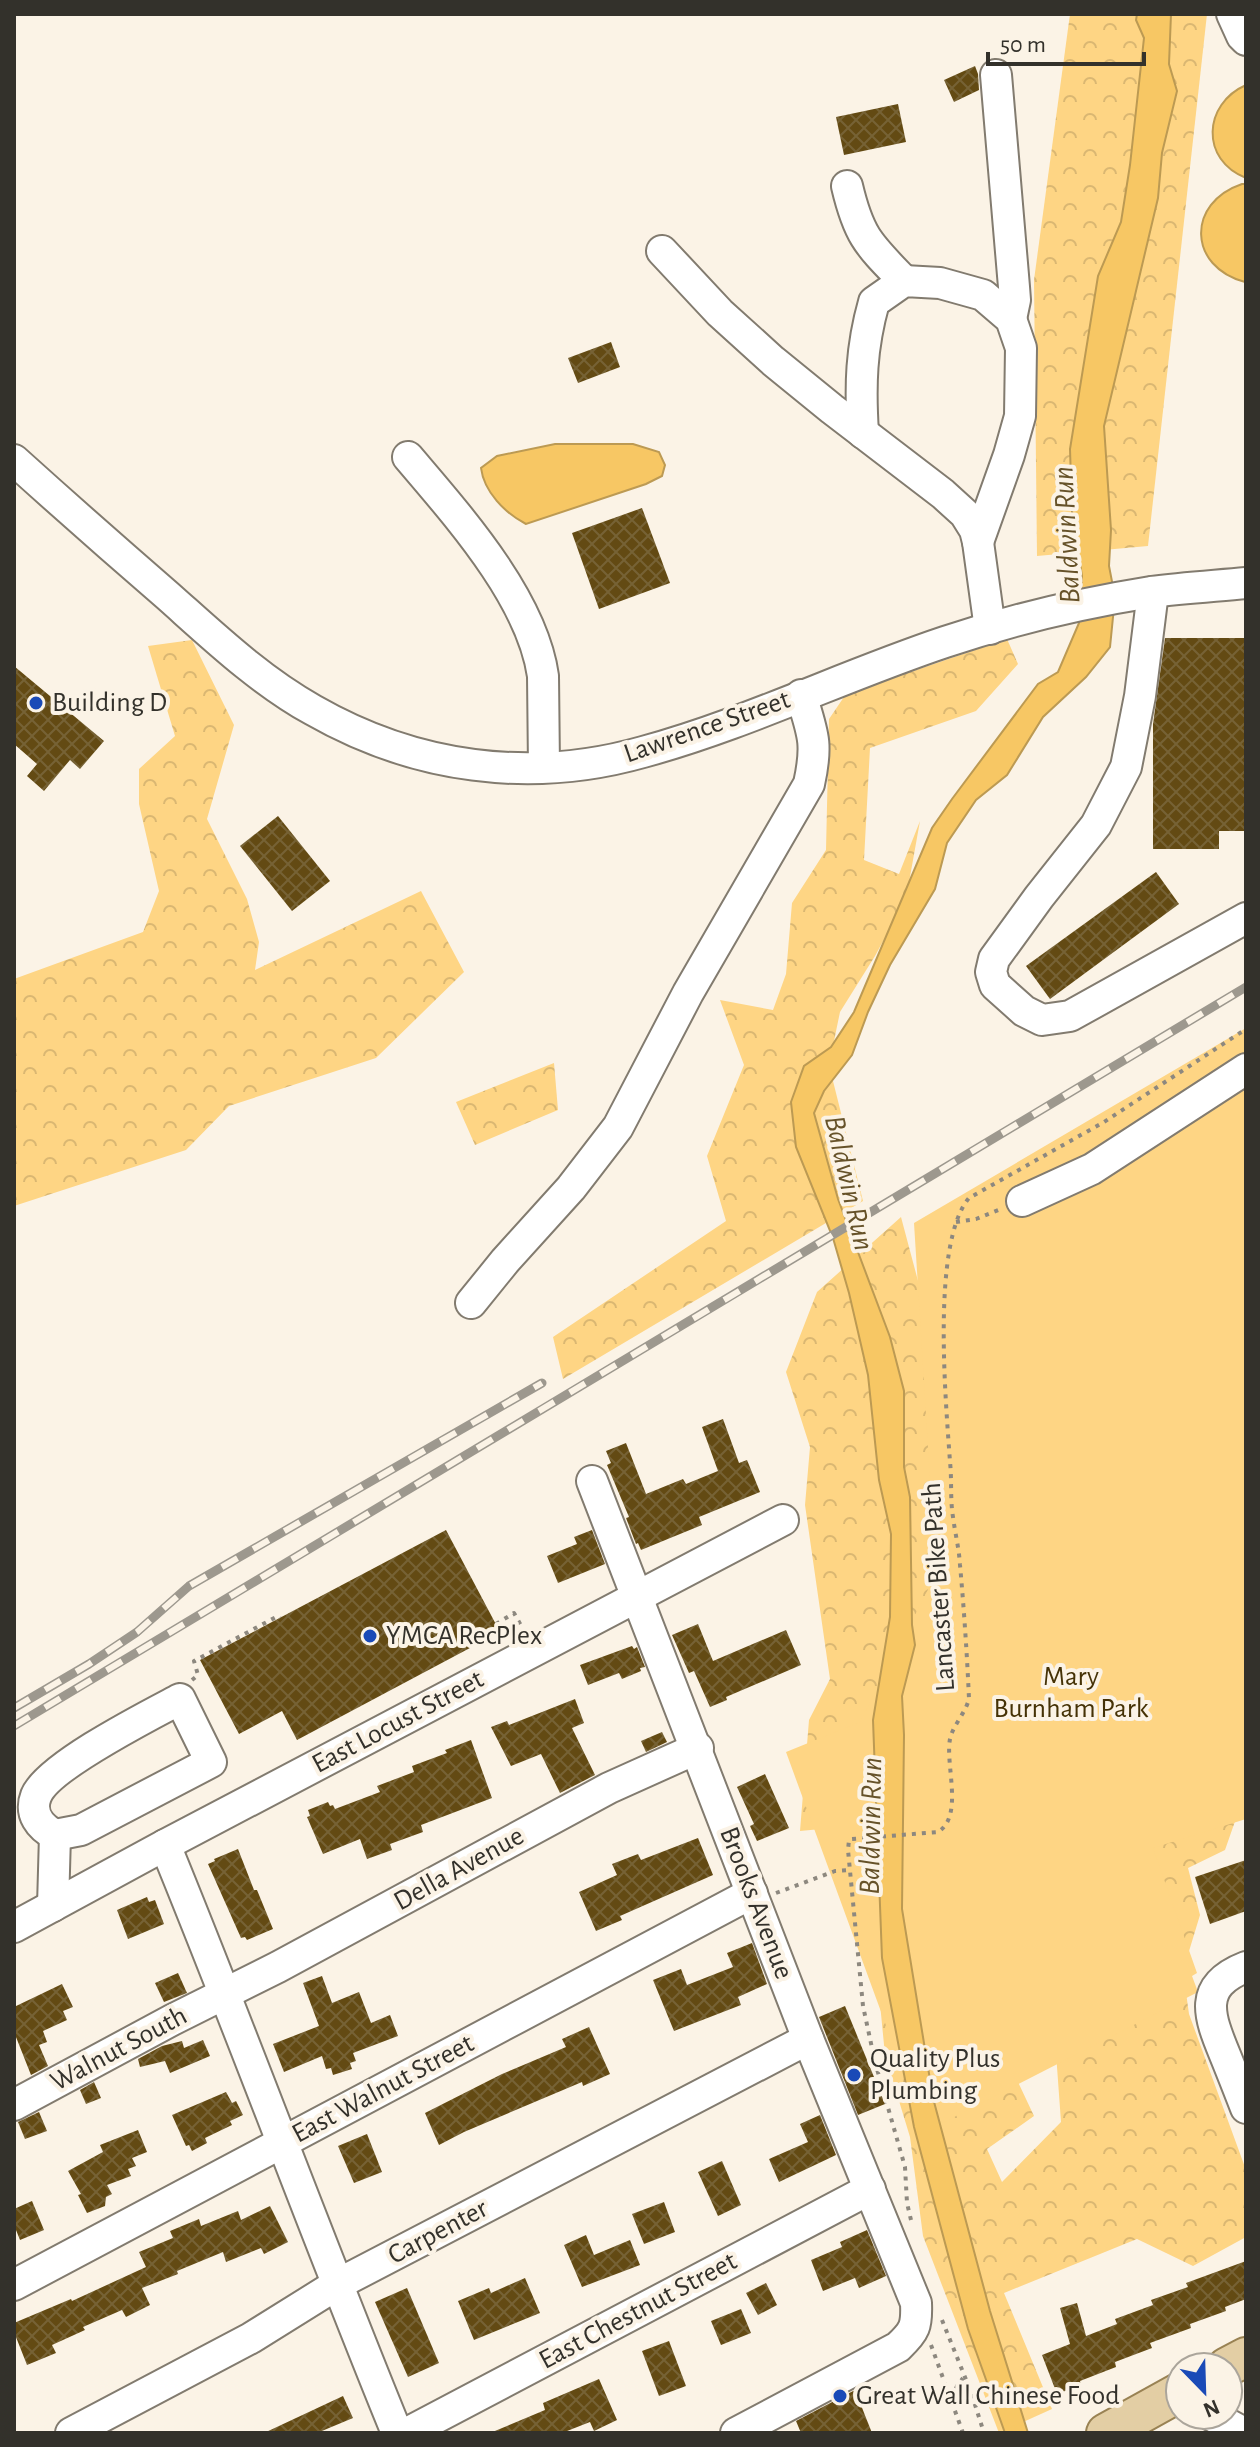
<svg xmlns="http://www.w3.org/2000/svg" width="1260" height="2447" viewBox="0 0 1260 2447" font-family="'Alegreya Sans',sans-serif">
  <defs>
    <pattern id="forest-crowns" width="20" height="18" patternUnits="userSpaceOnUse" patternTransform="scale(2)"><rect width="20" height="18" fill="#fed584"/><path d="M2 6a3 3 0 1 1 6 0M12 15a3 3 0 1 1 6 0" fill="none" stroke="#dab772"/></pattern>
    <pattern id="building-cross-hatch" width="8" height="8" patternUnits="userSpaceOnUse" patternTransform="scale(2)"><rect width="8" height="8" fill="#634a13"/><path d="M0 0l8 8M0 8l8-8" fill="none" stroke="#766235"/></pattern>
  </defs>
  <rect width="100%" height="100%" fill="#fbf3e6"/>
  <g fill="url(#forest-crowns)">
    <path d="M1070,14H1207L1148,546L1037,556L1034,280Z"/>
    <path d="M1007,639L1018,664L976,711L870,748L864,860L899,874L920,821L906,899L875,956L840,1012L829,1065L863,1201L563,1379L553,1337L726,1221L707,1156L744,1065L720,1000L773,1010L786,974L792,903L826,850L829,719L846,694Z"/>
    <path d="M192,640L234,725L207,819L247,899L259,942L255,970L421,891L464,972L376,1058L229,1106L186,1150L14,1206V979L143,932L159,891L139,804V769L175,736L148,646Z"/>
    <path d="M554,1063L558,1110L475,1145L456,1102Z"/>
    <path d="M901,1217L930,1326L955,1673L937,1818L800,1831L809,1720L830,1679L805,1505L810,1447L786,1372L817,1292Z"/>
    <path d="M1240,1807L1225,1850L1188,1868L1200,1915L1183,1971L1189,2014L1246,2170V2237L1193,2266L1137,2239L1004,2293L1052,2409L999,2433L923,2236L910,2137L885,2055L866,1859L1010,2065L1034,2116L987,2149L1002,2182L1061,2122L1053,2012L1116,1831Z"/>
  </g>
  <path fill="#fed584" d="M1246,1028V1819L1153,1848L1197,1973L1192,1976L1198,1992L925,2132L786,1752L860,1722L936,1574L914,1223Z"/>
  <g fill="#f7c764" stroke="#bc9a53" stroke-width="2">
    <path d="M1137,14H1171L1169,64L1177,91L1162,153L1158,198L1104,426L1111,530L1109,566L1115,597L1110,647L1086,677L1043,717L1007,775L976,800L947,843L935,889L890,965L868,1012L852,1055L824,1091L814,1113L838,1199L890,1337L904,1391V1467L910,1497L912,1625L915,1645L902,1696L904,1735L902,1909L933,2098L990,2311L1028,2433H1005L968,2329L914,2127L882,1958L873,1720L890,1617L891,1534L879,1480L868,1375L849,1293L833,1238L796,1147L791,1102L804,1066L831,1047L854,1012L932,828L952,799L1038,684L1058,672L1079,623L1082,576L1072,512L1070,449L1098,276L1121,222L1130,165L1144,38L1136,20Z"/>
    <path d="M1246,85V178C1200,160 1203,104 1246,85Z"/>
    <path d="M1242,184H1246L1245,282C1188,267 1186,203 1242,184Z"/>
    <path d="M555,444H633L659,452L665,465L662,476L646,484L526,524C505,513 484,492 481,468L497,456Z"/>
  </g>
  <g fill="url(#building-cross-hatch)">
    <path d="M975,66L978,74L979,90L954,102L944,80Z"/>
    <path d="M898,104L906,142L844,155L836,117Z"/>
    <path d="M611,342L620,367L578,383L568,358Z"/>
    <path d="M642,508L670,583L599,609L572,533Z"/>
    <path d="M1165,638H1246V831H1219V849H1153V724Z"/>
    <path d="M14,666L104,741L80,769L70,760L44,791L27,776L37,764L14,744Z"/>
    <path d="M278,816L330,881L292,911L240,846Z"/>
    <path d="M1156,872L1179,904L1050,999L1026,966Z"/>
    <path d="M723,1419L739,1463L747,1460L760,1492L699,1517L702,1525L641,1550L638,1543L636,1544L626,1518L629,1517L607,1465L611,1463L606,1451L626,1443L646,1494L683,1479L686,1484L718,1471L702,1427Z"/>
    <path d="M446,1530L500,1632L297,1740L282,1711L239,1734L200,1660Z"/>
    <path d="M592,1530L605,1564L558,1583L547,1556L577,1544L574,1537Z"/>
    <path d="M698,1624L713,1661L786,1630L801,1665L726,1697L727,1700L710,1707L694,1671L689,1673L672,1635Z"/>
    <path d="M632,1646L634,1649L637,1647L645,1667L640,1668L641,1671L622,1679L619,1673L588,1685L580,1665Z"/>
    <path d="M575,1699L584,1723L572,1728L595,1775L560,1793L541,1754L511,1766L491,1727L507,1721L509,1725Z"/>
    <path d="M662,1732L667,1742L646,1752L641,1741Z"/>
    <path d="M471,1740L492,1798L421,1825L423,1832L390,1844L392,1850L367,1859L360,1839L323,1854L307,1817L310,1816L308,1810L328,1802L330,1806L333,1805L335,1809L380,1792L377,1786L414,1772L412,1766L447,1753L445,1750Z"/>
    <path d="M765,1774L789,1828L757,1841L750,1826L754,1824L737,1787Z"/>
    <path d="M698,1838L713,1875L620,1916L622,1920L596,1931L579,1892L617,1875L612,1864L638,1854L641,1860Z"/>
    <path d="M238,1849L254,1890H257L273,1929L247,1940L245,1937L241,1938L208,1864L215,1861L214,1859Z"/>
    <path d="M1246,1860V1911L1210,1924L1195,1877Z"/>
    <path d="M147,1897L149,1902L155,1900L164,1924L128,1939L117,1910Z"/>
    <path d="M752,1943L767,1984L738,1997L741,2005L674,2031L653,1980L681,1969L687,1985L733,1967L727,1953Z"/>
    <path d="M178,1973L187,1993L164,2002L155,1983Z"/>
    <path d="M322,1976L332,2003L359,1992L371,2023L390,2015L398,2036L353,2053L356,2061L350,2063L352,2069L333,2075L331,2068L326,2069L322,2056L284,2072L273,2044L319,2026L303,1983Z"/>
    <path d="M62,1984L73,2007L63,2011L67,2020L43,2031L47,2042L39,2045L48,2066L31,2075L14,2032V2007Z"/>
    <path d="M845,2006L885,2104L858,2115L819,2017Z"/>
    <path d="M589,2027L610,2074L583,2086L582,2082L464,2132L439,2145L425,2113L502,2074L566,2047L562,2039Z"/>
    <path d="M203,2040L210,2056L170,2073L165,2061L140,2067L138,2059L162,2046L182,2041L184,2048Z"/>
    <path d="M94,2082L101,2098L86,2104L80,2090Z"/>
    <path d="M226,2092L232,2103L236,2101L243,2115L230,2121L232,2125L205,2138L207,2143L192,2151L189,2145L186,2146L172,2115Z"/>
    <path d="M39,2112L47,2131L25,2139L18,2122Z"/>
    <path d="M820,2115L836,2155L779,2182L769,2159L808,2142L800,2124Z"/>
    <path d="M138,2130L147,2152L132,2158L136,2166L128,2169L131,2176L107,2185L112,2194L106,2197L105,2206L87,2213L78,2195L81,2194L68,2171L103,2152L100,2145Z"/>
    <path d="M367,2134L382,2172L354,2183L338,2146Z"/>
    <path d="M722,2161L741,2205L718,2216L698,2172Z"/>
    <path d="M32,2201L44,2230L20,2240L14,2225V2209Z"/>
    <path d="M664,2202L675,2232L644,2244L632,2214Z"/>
    <path d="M270,2206L288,2242L264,2254L261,2248L226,2262L223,2252L177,2271L178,2274L142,2288L150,2305L126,2317L122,2310L83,2327L85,2330L52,2345L56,2353L27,2365L14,2332V2323L71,2299L72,2301L146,2267L139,2252L173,2238L170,2231L199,2219L201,2226L238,2211L241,2220Z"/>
    <path d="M867,2230L886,2276L859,2288L855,2278L823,2291L811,2260L842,2247L840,2242Z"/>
    <path d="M586,2235L594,2255L630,2240L640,2265L582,2287L564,2245Z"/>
    <path d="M1246,2261V2299L1225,2307L1226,2311L1190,2324L1191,2328L1150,2343L1152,2348L1115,2362L1116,2367L1080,2381L1081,2385L1057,2394L1042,2355L1070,2344L1060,2308L1077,2303L1086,2336L1117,2324L1115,2319L1153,2305L1151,2300L1188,2287L1186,2283Z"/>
    <path d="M525,2278L540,2313L474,2340L458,2301L489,2288L491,2293Z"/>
    <path d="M766,2283L777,2305L758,2315L746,2293Z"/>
    <path d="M407,2288L439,2363L408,2377L375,2302Z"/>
    <path d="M741,2309L751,2333L721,2345L711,2321Z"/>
    <path d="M669,2341L686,2386L659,2396L642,2351Z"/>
    <path d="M599,2379L617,2420L594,2431L590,2422L562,2433H490L545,2410L543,2403Z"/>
    <path d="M855,2390L872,2433H801L796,2421Z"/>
    <path d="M343,2396L353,2418L317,2433H264Z"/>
  </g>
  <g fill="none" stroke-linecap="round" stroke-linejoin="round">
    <defs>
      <g id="minor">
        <path d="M1232,14L1242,36L1246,40"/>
        <path d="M996,75L1014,287L1015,300L1011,319"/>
        <path d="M847,186C859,237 869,245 904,281"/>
        <path d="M662,251L720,313L773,361L832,409L943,494L965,514L975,530L978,542L990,629"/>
        <path d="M863,433C860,386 861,348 874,302L904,281L940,283L983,295L1011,319L1021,348L1020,416L1009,455L978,542"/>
        <path d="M408,457C458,516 532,598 543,676L544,767"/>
        <path d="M14,460C65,506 116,551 168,596C213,636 259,680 313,710C414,768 530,784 643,752C746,724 843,676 945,642C1011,620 1082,603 1151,592C1182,588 1214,586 1246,583"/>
        <path d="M1153,592L1140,696L1126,767L1096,825L1039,897L994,959L991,972L995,985L1024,1011L1042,1020L1070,1016L1246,918"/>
        <path d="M1022,1201L1092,1169L1246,1069"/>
        <path d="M471,1303L505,1261L571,1188L618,1127L688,993L809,784C818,743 813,734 801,695"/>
        <path d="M592,1481L808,2039L916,2303C917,2326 915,2331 898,2347L736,2433"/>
        <path d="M180,1699L211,1762L81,1830L55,1835C40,1827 29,1814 36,1796C47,1767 150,1715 180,1699Z"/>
        <path d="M165,1845C245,2040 317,2238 397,2433"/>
        <path d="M53,1906L55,1835"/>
        <path d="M14,1927L165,1845L783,1520"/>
        <path d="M1246,1967C1197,1986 1209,2016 1225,2055C1232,2072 1239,2090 1246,2108"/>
        <path d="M14,2105L172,2020L278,1967L609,1788L698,1748"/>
        <path d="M14,2285L752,1893"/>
        <path d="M1211,2415L1244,2433"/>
        <path d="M71,2433L251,2338L336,2285L808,2039"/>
        <path d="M407,2433L870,2189"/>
      </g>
      <g id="major">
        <path d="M1227,2367L1246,2357"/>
        <path d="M1106,2433L1180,2392"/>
      </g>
    </defs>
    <use href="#minor" stroke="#827b6f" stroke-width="34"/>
    <use href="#major" stroke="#998253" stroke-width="42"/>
    <g stroke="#8d887f" stroke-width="4" stroke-dasharray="4 6" stroke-linecap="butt">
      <path d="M956,1222L976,1219L1001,1209"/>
      <path d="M496,1624L514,1613L524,1631"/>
      <path d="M192,1680L198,1675L194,1661L278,1616L280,1618"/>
      <path d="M776,1893L835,1871L850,1870"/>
      <path d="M911,2220L907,2203L905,2167L875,2062L863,2006L848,1850L849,1840L852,1839L938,1832C964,1816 945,1765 950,1739C953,1725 965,1714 969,1699C967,1654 964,1609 960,1565C959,1548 955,1533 953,1517C950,1499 952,1480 950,1462C946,1403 931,1243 969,1198L1104,1122L1246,1029"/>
      <path d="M942,2320L971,2392L984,2433"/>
      <path d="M931,2345L963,2433"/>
      <path d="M952,2398L957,2386L963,2378"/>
    </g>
    <use href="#minor" stroke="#fff" stroke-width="30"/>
    <use href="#major" stroke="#e3cea4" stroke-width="38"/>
    <defs>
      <g id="rail">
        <path d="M14,1708L89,1664L137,1632L189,1586L542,1383"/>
        <path d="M14,1726L1246,987"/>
      </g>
    </defs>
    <use href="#rail" stroke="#9d988e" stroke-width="9"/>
    <use href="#rail" stroke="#fbf3e6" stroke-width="6" stroke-dasharray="18" stroke-linecap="butt"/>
  </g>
  <g fill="#1a4ab7" stroke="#fbf3e6" stroke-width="3">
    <circle cx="36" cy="703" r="8"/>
    <circle cx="370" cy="1636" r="8"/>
    <circle cx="854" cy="2075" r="8"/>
    <circle cx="840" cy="2396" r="8"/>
  </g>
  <g text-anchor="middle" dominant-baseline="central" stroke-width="8" stroke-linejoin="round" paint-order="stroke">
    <g font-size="28" fill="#33312b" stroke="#fbf3e6" text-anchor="start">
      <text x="52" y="703">Building D</text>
      <text x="386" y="1636">YMCA RecPlex</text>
      <text x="870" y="2059">Quality Plus<tspan x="870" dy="32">Plumbing</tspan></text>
      <text x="856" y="2396">Great Wall Chinese Food</text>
    </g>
    <g font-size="28" fill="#33312b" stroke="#fbf3e6">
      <text transform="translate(707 727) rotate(-19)">Lawrence Street</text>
      <text transform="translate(939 1587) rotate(-94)">Lancaster Bike Path</text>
      <text transform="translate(398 1722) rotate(-28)">East Locust Street</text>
      <text transform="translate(459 1869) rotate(-29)">Della Avenue</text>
      <text transform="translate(756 1903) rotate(69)">Brooks Avenue</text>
      <text transform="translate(119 2049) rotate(-28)">Walnut South</text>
      <text transform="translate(383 2089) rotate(-28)">East Walnut Street</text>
      <text transform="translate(438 2232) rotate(-28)">Carpenter</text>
      <text transform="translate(638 2311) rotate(-28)">East Chestnut Street</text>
    </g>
    <g font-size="28" fill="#453206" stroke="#fbf3e6">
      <text x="1071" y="1677">Mary<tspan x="1071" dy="32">Burnham Park</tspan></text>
    </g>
    <g font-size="30" font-style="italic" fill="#665229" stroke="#fbf3e6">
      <text transform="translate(1067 535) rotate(-93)">Baldwin Run</text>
      <text transform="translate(849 1183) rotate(77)">Baldwin Run</text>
      <text transform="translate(871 1826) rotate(-89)">Baldwin Run</text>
    </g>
  </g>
  <rect width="1260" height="2447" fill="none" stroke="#33312b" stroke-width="32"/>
  <g transform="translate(1204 2391) rotate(157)"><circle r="38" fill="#fbf3e6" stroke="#aba59b" stroke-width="2"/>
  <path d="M0-6L14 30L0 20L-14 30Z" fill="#1a4ab7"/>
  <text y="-12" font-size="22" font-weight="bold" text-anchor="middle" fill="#33312b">N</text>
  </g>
  <path d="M988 52v12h156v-12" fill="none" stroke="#33312b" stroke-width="4"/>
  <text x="1000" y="52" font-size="24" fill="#33312b" stroke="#fbf3e6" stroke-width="6" paint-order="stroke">50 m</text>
</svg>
